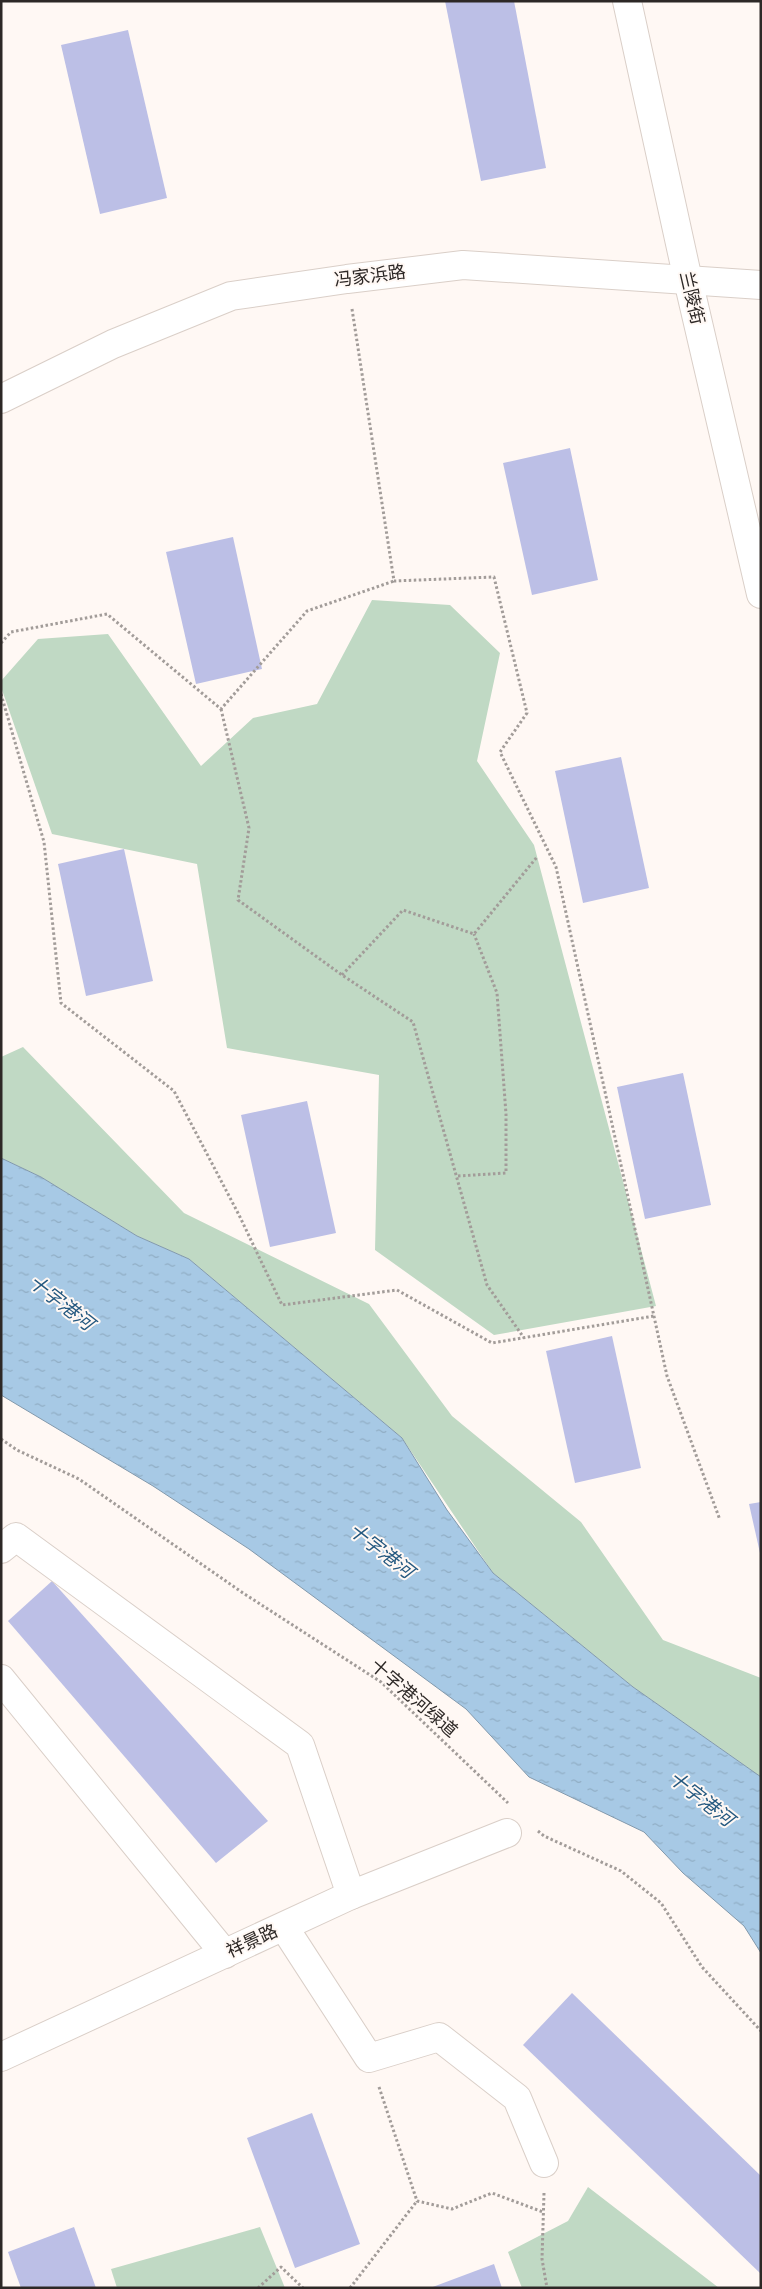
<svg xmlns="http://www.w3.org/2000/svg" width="762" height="2289" viewBox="0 0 762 2289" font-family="Karla,'Noto Sans SC',sans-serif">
  <defs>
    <pattern id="water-ripples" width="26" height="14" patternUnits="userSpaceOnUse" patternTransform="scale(1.25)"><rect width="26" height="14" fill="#a7c9e5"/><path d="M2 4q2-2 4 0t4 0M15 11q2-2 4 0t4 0" fill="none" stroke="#90adc4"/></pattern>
  </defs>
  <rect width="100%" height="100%" fill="#fff8f4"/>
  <g fill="#c0d9c4">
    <path d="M372,600L450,605L500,653L477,761L534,845L656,1306L494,1335L375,1250L379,1075L227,1048L197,864L52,834L1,687V681L38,639L108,634L201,766L253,718L317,704Z"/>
    <path d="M23,1047L184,1213L369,1304L452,1416L581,1522L663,1640L761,1678V1777L633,1687L493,1573L402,1438L189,1259L137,1236L41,1177L1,1158V1057Z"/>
    <path d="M588,2187L719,2288H522L508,2252L568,2221Z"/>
    <path d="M260,2227L285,2288H117L111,2269Z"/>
  </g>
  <path fill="url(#water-ripples)" stroke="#8299ac" d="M1,1158L41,1177L137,1236L189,1259L402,1438L447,1510L493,1573L633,1687L761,1777V1953L744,1926L683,1873L644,1832L529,1777L466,1709L249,1549L153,1486L1,1395Z"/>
  <g fill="#bcbfe6">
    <path d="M445,1H514L546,168L481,181Z"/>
    <path d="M128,30L167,198L100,214L61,45Z"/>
    <path d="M570,448L598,580L532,595L503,463Z"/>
    <path d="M233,537L262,669L196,684L166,552Z"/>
    <path d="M621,757L649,888L583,903L555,771Z"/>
    <path d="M124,849L153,981L86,996L58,864Z"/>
    <path d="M683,1073L711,1205L645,1219L617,1087Z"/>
    <path d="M307,1101L336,1233L270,1247L241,1115Z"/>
    <path d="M612,1336L641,1468L575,1483L546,1351Z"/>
    <path d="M761,1502V1553H760L749,1504Z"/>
    <path d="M52,1581L268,1821L216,1863L8,1621Z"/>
    <path d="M572,1993L761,2176V2274L523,2045Z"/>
    <path d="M312,2113L360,2244L295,2268L247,2138Z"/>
    <path d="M74,2227L96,2288H21L8,2252Z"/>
    <path d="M494,2264L502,2288H430Z"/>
  </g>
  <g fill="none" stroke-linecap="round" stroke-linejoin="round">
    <defs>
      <g id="minor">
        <path d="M627,1L688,280L761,594"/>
        <path d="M1,399L113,344L231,296L347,279L463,265L761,285"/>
        <path d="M1,1549L16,1537L300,1745L351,1895"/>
        <path d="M1,1679L225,1954"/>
        <path d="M284,1927L369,2058L439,2037L517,2098L544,2163"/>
        <path d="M1,2057L351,1895L507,1833"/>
      </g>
    </defs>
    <use href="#minor" stroke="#dacfc8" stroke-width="30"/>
    <g stroke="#a29c99" stroke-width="3" stroke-dasharray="2.5 2.5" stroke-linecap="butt">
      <path d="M352,309L394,581L494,577L527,713L500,752L556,867L667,1376L720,1520"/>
      <path d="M1,643L11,632L107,614L221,709L307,611L394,581"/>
      <path d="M1,694L44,842L61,1003L174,1091L239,1215L282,1305L397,1290L492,1343L654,1316"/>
      <path d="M221,709L249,828L238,900L342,975L413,1022L487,1285L524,1338"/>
      <path d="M342,975L403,910L474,934L537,857"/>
      <path d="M458,1176L506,1173V1114L497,993L474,934"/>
      <path d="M1,1439L17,1450L79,1479L243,1593L381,1682L508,1803"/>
      <path d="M538,1831L544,1836L621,1871L661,1903L702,1967L761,2031"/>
      <path d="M379,2087L417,2201L452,2209L492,2193L543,2212"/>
      <path d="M544,2193L542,2259L547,2288"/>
      <path d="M258,2288L281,2267L303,2288"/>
      <path d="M350,2288L417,2201"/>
    </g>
    <use href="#minor" stroke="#fff" stroke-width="28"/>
  </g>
  <g text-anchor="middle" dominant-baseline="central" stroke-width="4" stroke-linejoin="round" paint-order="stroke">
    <g font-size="18" fill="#2d2826" stroke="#fff8f4">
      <text transform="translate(370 276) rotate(-7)">冯家浜路</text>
      <text transform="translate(692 298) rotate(77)">兰陵街</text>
      <text transform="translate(414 1698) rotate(41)">十字港河绿道</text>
      <text transform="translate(252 1941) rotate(-25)">祥景路</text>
    </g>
    <g font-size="19" font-style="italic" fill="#255980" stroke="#fff8f4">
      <text transform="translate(61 1303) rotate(38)">十字港河</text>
      <text transform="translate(381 1551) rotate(38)">十字港河</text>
      <text transform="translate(701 1799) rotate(38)">十字港河</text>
    </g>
  </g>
  <rect width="762" height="2289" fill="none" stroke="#2d2826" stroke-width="5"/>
</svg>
